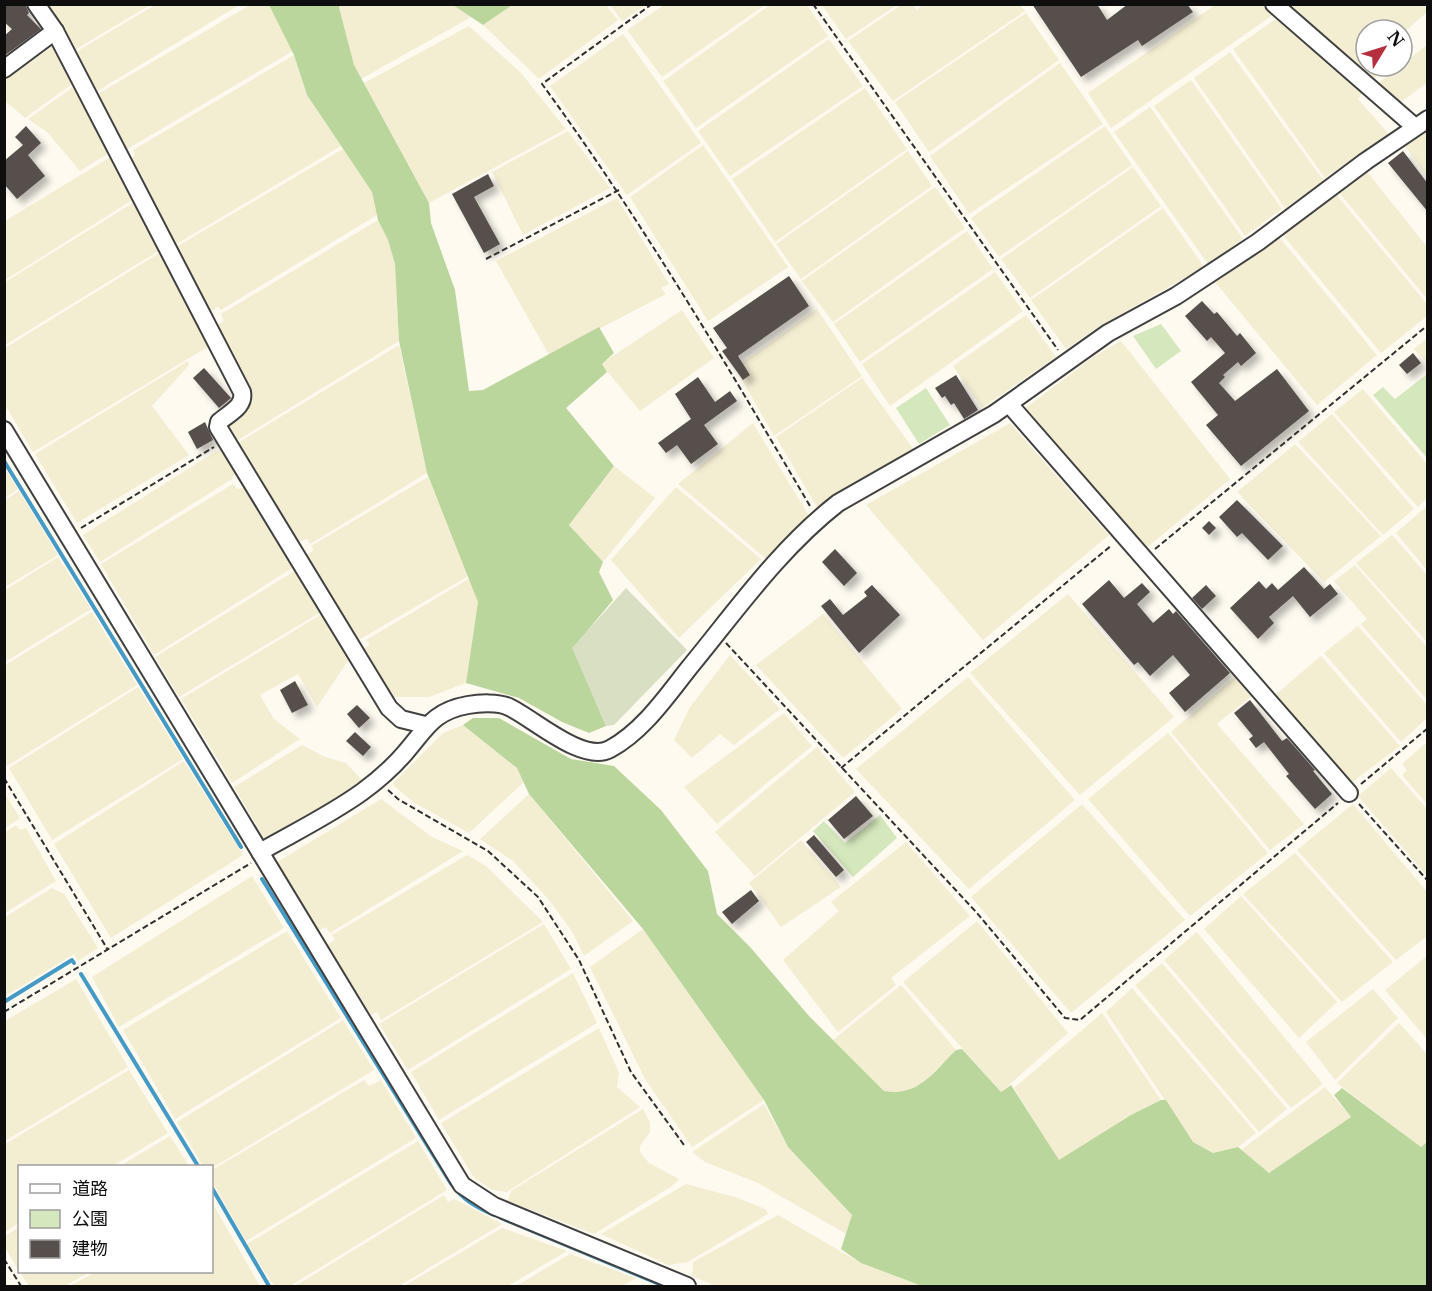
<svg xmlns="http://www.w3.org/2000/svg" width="1432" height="1291" viewBox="0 0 1432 1291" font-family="'Libre Baskerville','Noto Sans JP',serif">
  <defs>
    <filter id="shadow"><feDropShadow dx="5.5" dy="5.5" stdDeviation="3" flood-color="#0004"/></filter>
  </defs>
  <rect width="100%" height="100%" fill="#fefaf0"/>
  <g fill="#f3edd2">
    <path d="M341,4L453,5L471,17L361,79L354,65L339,6Z"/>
    <path d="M513,4L606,5L618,20L539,79L483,25Z"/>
    <path d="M923,4L1020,5L1025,11L893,101L848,41L901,5H912L917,10Z"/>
    <path d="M46,5H150L73,51L63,27Z"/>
    <path d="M155,5H239L94,93L74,53Z"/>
    <path d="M250,5H269L293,51L124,151L96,95Z"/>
    <path d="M610,5H646L622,21Z"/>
    <path d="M664,5V4L765,5L662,77L627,30Z"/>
    <path d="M770,5H807L828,36L696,128L663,81Z"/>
    <path d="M822,5H897L846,39Z"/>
    <path d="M1215,5H1263L1274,14L1111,128L1088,93Z"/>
    <path d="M1281,5H1425L1427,12L1402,34L1414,48L1402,56V30H1366V66H1390L1368,83Z"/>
    <path d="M1026,13L1059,60L929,152L895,102Z"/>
    <path d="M1280,16L1363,92L1358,99L1389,134L1325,178L1233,49Z"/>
    <path d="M469,26L521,73L566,129L429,203L364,83Z"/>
    <path d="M623,34L701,143L627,195L550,86Z"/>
    <path d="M829,39L863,86L730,176L698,131Z"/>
    <path d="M48,40L58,50L75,82L25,118L5,101L4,77Z"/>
    <path d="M1427,45V83L1398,104L1377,84Z"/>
    <path d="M1230,52L1324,181L1285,208L1194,78Z"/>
    <path d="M294,55L307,95L341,146L175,245L130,159L135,156L133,150Z"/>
    <path d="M1060,63L1103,124L969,214L930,156Z"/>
    <path d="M1191,80L1282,209L1245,236L1154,106Z"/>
    <path d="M76,85L112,151L80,171L47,132L28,119Z"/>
    <path d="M865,88L907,149L775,242L732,179Z"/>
    <path d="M1150,107L1243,239L1208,264L1114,132Z"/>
    <path d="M1105,126L1132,165L999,257L971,218Z"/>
    <path d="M1427,127V177L1403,143Z"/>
    <path d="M568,131L610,188L523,235L492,172Z"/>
    <path d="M703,145L788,267L708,321L630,197Z"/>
    <path d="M343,149L372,192L377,215L221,310L218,307L210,312L176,247Z"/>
    <path d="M908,151L932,186L801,279L776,244Z"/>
    <path d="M112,156L134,199L5,280V221Z"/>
    <path d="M1133,167L1161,206L1030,298L1001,259Z"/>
    <path d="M1365,169L1427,247V299L1337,190Z"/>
    <path d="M935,187L965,228L833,322L802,281Z"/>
    <path d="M1335,193L1427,304V316L1381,353L1282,234Z"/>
    <path d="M617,198L669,284L661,288L666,294L549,355L496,261Z"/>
    <path d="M136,201L160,250L5,345V282Z"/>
    <path d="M1163,208L1204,267L1100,326L1066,349L1031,300Z"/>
    <path d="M378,220L388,240L395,264L399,341L235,442L224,424L253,401L216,326L224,321L221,314Z"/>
    <path d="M967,231L993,269L860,362L834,324Z"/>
    <path d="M1279,237L1377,355L1317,405L1215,282Z"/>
    <path d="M161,252L211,345L33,452L5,405V348Z"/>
    <path d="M995,272L1023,311L890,406L862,364Z"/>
    <path d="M817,309L862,376L774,436L735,368Z"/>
    <path d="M682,310L714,358L640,411L601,364Z"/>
    <path d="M1026,315L1056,357L982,408L953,366Z"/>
    <path d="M1427,338V363L1414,349Z"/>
    <path d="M1121,341L1230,479L1145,549L1023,410L1093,357Z"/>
    <path d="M399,345L427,473L310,544L307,539L297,542L236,444Z"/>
    <path d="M188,361L189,365L152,406L189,455L77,523L35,454Z"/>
    <path d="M862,378L914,450L817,507L776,437Z"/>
    <path d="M1363,389L1427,464V498L1418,507L1334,412Z"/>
    <path d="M1332,414L1414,509L1383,535L1298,442Z"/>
    <path d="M753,423L809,516L766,559L678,484Z"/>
    <path d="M1010,423L1109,535L983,640L866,505Z"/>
    <path d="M1295,444L1381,536L1324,582L1237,492Z"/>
    <path d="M223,447L236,470L232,479L100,562L83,535Z"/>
    <path d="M614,466L655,498L603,562L569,525Z"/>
    <path d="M4,467L18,489L5,498H4Z"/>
    <path d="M428,477L470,575L357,641L305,556L314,550L311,546Z"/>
    <path d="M233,484L237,489L247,487L294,567L154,655L101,564Z"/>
    <path d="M676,487L761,559L679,638L611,560Z"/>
    <path d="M19,491L58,555L5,587V500Z"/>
    <path d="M1427,506V570L1396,533Z"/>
    <path d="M1392,535L1427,575V642L1356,563Z"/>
    <path d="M58,557L91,609L5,662V590Z"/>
    <path d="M1355,565L1427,647V700L1361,624L1367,619L1334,581Z"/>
    <path d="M296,570L321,612L179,697L155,657Z"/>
    <path d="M470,578L478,602L466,683L429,697H391L363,649L370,645L366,640Z"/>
    <path d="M1068,594L1174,717L1080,795L970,673Z"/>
    <path d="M92,612L137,685L7,766L4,761L5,665Z"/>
    <path d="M322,614L349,659L317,707L298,674L260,695L274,719L300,739L232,783L181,699Z"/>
    <path d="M823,614L902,709L843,758L756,665Z"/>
    <path d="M1358,626L1427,705V718L1401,742L1324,653Z"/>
    <path d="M730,655L780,709L734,745L720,734L692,758L674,740L690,707Z"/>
    <path d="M1321,656L1400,746L1351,783L1274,696Z"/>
    <path d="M1237,675L1254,694L1217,724L1304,824L1270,850L1171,732Z"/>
    <path d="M968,677L1075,800L969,889L856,769Z"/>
    <path d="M138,687L183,759L52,840L9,768Z"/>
    <path d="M784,713L812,746L717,824L684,787Z"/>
    <path d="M463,725L517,768L524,782L469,833L413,802L392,784L443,733Z"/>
    <path d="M1168,733L1268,853L1190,916L1088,799Z"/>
    <path d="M1427,742V804L1402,775L1407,770L1402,764Z"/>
    <path d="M302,745L325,757L346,763L363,781L266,841L234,787Z"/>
    <path d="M817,747L855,792L755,876L715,832Z"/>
    <path d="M184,761L243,855L111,938L54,844Z"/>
    <path d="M1391,768L1427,809V876L1358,796Z"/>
    <path d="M4,792L20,818L5,828H4Z"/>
    <path d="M529,794L633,921L584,956L571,930L549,900L513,861L480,839Z"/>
    <path d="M381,799L432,837L463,851L330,933L326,927L319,930L276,863Z"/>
    <path d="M1082,804L1185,920L1071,1013L971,897Z"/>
    <path d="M1353,804L1427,892V936L1396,960L1297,850Z"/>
    <path d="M16,825L20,830L26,828L56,881L5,913V832Z"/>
    <path d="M801,840L841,887L781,927L749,883Z"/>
    <path d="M906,842L970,916L891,978L896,985L838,1032L783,960L839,911L831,902Z"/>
    <path d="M1295,853L1393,962L1342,1002L1243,894Z"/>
    <path d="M467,855L486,866L543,922L381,1020L377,1012L371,1015L327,945L335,940L332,935Z"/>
    <path d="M252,876L284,928L119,1027L92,977Z"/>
    <path d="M52,888L64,894L98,948L78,961L74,954L5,996V917Z"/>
    <path d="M1241,896L1337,1002L1299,1038L1204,929Z"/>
    <path d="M977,921L1068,1033L1001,1092L903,982Z"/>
    <path d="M544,924L571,969L408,1070L379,1024Z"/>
    <path d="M643,929L764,1100L692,1147L645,1079L590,967Z"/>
    <path d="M287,931L341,1018L175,1119L123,1030Z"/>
    <path d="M1197,932L1323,1084L1291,1108L1164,960Z"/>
    <path d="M1427,956V1039L1385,990Z"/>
    <path d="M1162,963L1287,1109L1259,1132L1135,985Z"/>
    <path d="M573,973L597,1023L439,1120L411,1072Z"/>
    <path d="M76,979L128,1067L5,1141V1021Z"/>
    <path d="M901,985L956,1050L916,1089L900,1094L884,1091L833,1040Z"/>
    <path d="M1132,988L1256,1133L1238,1147L1213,1153L1193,1142L1106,1012Z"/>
    <path d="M1373,989L1398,1018L1335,1080L1306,1042Z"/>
    <path d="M1102,1013L1161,1100L1131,1115L1059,1161L1014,1088Z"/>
    <path d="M343,1020L374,1070L212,1168L203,1166L177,1122Z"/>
    <path d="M1399,1023L1427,1054V1142L1421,1147L1337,1083Z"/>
    <path d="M599,1028L619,1073L617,1087L640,1107L507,1192L492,1190L474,1178L441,1123Z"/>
    <path d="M129,1070L168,1133L113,1166H20L19,1223L5,1232V1144Z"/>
    <path d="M364,1080L369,1086L381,1080L416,1138L246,1241L212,1181V1170Z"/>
    <path d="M1325,1087L1351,1117L1269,1173L1241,1150Z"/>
    <path d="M764,1104L788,1147L852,1215L846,1234L758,1183L705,1162L692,1152Z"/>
    <path d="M643,1109L650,1122V1132L640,1146V1152L649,1163L679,1179L672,1186L594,1234L508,1201L511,1191Z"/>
    <path d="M170,1136L189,1166H120Z"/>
    <path d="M418,1141L447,1190L290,1286H274L247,1244Z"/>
    <path d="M686,1184L735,1197L765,1209L768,1214L688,1262L668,1265L601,1234Z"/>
    <path d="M444,1195L448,1202L454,1199L502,1224L399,1286H295Z"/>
    <path d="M212,1202L260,1286H70L95,1272H212Z"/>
    <path d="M778,1215L861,1263L922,1286H716L692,1276L693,1262Z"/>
    <path d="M19,1227V1271L4,1246L5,1236Z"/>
    <path d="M502,1228L567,1251L508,1286H404Z"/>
    <path d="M570,1254L636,1278L622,1286H516Z"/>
    <path d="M20,1272H90L65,1286H29Z"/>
  </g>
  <g fill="#d5e7bc">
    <path d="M1161,324L1181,351L1156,369L1133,336Z"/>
    <path d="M1427,374V458L1373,395L1383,387L1395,399Z"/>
    <path d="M926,388L950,425L919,444L896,408Z"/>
    <path d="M880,815L897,838L853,877L813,831L824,821L845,843Z"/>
  </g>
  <g fill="#bad69c">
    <path d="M269,5H341L339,7L354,65L429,203L431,223L455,290L469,391L483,390L599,327L614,353L602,364L607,372L566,408L614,466L569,525L603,562L599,572L613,600L573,648L606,726L589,733L562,722L519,698L466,683L478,602L427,473L399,341L395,264L388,240L378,220L372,192L307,95L294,55Z"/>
    <path d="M453,5H512L483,25Z"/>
    <path d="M473,718H499L571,759L614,766L661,810L708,871L717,914L751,948L809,1016L884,1091C919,1097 933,1072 956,1050L962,1049L1001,1092L1011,1085L1059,1160L1131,1115L1161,1100H1166L1193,1142L1213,1153L1238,1147L1269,1173L1351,1117L1334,1095L1342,1088L1421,1147L1427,1142V1286H922L861,1263L841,1249L852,1215L788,1147L764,1100L643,929L529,794L517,768L463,725Z"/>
  </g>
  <path fill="#d8dfc2" d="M626,588L687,650L614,725L606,726L572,648Z"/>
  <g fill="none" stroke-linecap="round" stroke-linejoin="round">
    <g stroke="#449ac4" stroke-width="4">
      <path d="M4,461L241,847"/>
      <path d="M262,879L450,1182C462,1199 474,1206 494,1215"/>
      <path d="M81,974L198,1166"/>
      <path d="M4,1002L72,960L74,963"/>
      <path d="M212,1188L269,1286"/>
      <path d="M501,1218L664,1286"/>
    </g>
  </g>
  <g fill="#564f4b" filter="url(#shadow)">
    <path d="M4,4H25L29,13L27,15L41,29L4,56V36L12,29L4,22Z"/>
    <path d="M1032,4H1097L1107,20L1128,4H1187L1193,12L1142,46L1138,40L1081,77Z"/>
    <path d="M26,126L41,143L28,155L45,176L17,199L4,184V161L23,145L15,137Z"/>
    <path d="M1403,151L1428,184V212L1388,163Z"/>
    <path d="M488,174L494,186L474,197L500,244L484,253L452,194Z"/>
    <path d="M789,276L809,306L738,356L750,375L743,380L722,351L727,348L713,328Z"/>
    <path d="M1202,301L1214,314L1217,312L1237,336L1240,333L1256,353L1241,366L1238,362L1223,375L1225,377L1219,383L1235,401L1277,369L1309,411L1241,466L1206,425L1218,415L1191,382L1225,353L1211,337L1207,341L1185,316Z"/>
    <path d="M1413,353L1421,363L1407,374L1399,365Z"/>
    <path d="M204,368L231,398L219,408L193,378Z"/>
    <path d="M956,375L978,410L964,419L954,403L951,405L945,396L942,398L935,388Z"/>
    <path d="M698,377L715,402L730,391L737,401L704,425L718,444L691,464L677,445L666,453L658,443L691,419L675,394Z"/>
    <path d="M205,422L213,440L197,449L188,432Z"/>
    <path d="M1237,500L1283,546L1268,560L1242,533L1237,537L1219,517Z"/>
    <path d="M1209,521L1216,528L1209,535L1202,528Z"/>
    <path d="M835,549L857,573L844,586L822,562Z"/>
    <path d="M1304,567L1324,589L1330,584L1338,594L1310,617L1293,596L1269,617L1274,623L1258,639L1230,608L1259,581L1266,589L1272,583L1278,590Z"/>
    <path d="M1109,580L1124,598L1142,583L1150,592L1137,604L1153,623L1169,609L1173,614L1176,611L1230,673L1185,712L1169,693L1190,675L1173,655L1150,676L1138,662L1134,665L1082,604Z"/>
    <path d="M872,585L900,615L859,653L821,606L830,599L843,615L867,596L864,592Z"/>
    <path d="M1206,585L1216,596L1202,609L1192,598Z"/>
    <path d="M295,681L308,705L292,713L280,690Z"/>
    <path d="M1250,700L1282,741L1287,738L1315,770L1313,771L1332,794L1315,809L1286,776L1289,774L1264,742L1256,748L1249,739L1253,736L1234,713Z"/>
    <path d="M357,705L370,718L359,728L347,714Z"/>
    <path d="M355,732L371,747L363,756L346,741Z"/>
    <path d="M856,796L873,816L844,839L828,820Z"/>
    <path d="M814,835L844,870L836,877L806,842Z"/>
    <path d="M751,890L759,901L732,924L722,912Z"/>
  </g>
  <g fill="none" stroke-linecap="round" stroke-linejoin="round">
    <defs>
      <g id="minor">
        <path d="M36,4L55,31L242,392C245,407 229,413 219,422L218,427L389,708L401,719L425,725"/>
        <path d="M1274,4L1415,127"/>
        <path d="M4,69L55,31"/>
        <path d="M1009,404L1349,793"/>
        <path d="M4,430L462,1185L494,1206L687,1286"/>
        <path d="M260,852C293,833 330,815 362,792C377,781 393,767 405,753C426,729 433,711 468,705C479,703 499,702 509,707C533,718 583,764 610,749C643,731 666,697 689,668C736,611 779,549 838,503L994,414L1108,333L1176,296L1258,242L1366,161L1428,119"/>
      </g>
    </defs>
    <use href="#minor" stroke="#414141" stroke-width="20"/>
    <g stroke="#303030" stroke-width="2" stroke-dasharray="6 3" stroke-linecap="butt">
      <path d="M652,4L542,84C641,219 725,362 810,506"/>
      <path d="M813,4L1058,350"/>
      <path d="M486,259L619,190"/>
      <path d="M81,528L214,447"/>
      <path d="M1155,549L1428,325"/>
      <path d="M726,643L977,913L1065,1018L1080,1020L1338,803"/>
      <path d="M841,768L1112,545"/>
      <path d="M4,778L108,950"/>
      <path d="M1361,784L1428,728"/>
      <path d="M388,790L398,799L488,851L538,897L579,960L631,1072L684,1145"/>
      <path d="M1359,804L1428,881"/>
      <path d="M4,1012L251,863"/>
      <path d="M4,1259L21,1286"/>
    </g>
    <use href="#minor" stroke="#fff" stroke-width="16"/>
  </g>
  <rect width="1432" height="1291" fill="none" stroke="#0e0e0e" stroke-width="12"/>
  <rect x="18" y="1165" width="195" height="108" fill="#ffffff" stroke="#9f9f9f" stroke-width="1.5"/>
  <rect x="30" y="1184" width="30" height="9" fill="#ffffff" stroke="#9f9f9f" stroke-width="1.5"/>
  <text x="72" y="1195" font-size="18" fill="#0e0e0e">道路</text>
  <rect x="30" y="1210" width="30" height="18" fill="#d5e7bc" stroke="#9f9f9f" stroke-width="1.5"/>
  <text x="72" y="1225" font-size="18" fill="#0e0e0e">公園</text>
  <rect x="30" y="1240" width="30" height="18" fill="#564f4b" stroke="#9f9f9f" stroke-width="1.5"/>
  <text x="72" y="1255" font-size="18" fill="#0e0e0e">建物</text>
  <g transform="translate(1384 48) rotate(52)"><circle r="28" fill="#ffffff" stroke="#9f9f9f" stroke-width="1.5"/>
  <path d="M0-4.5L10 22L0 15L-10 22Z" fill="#b52f3f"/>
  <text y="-9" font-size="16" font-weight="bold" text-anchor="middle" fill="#0e0e0e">N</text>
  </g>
</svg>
